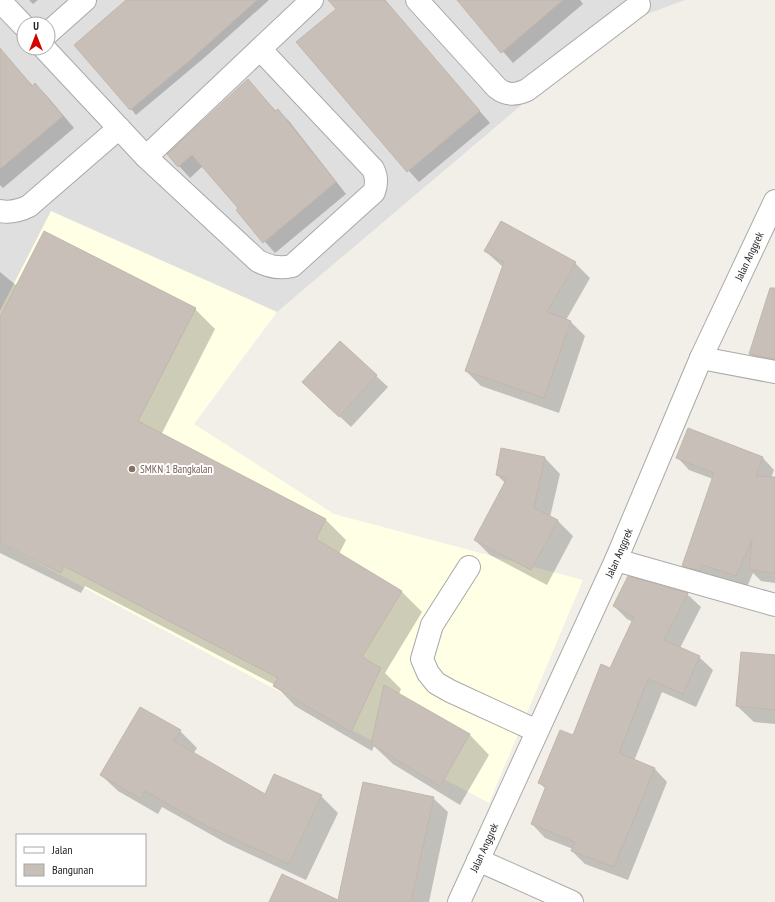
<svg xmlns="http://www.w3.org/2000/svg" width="775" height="902" viewBox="0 0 775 902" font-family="'PT Sans Narrow',sans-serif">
  <rect width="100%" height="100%" fill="#f2efe9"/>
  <path fill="#e0dfdf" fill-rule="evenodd" d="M0,0H685L615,26L277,312L51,212L0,311ZM24,24H48V48H24Z"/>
  <path fill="#ffffe5" d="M51,211L277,312L194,424L334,514L583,580L489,803L0,543V311Z"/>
  <g fill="#0003">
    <path d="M29,0H38L33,4Z"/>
    <path d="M129,0H269L204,58L136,115L131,109Z"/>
    <path d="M341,0H377L397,15L490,123L419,182L357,114L298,42L337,9Z"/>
    <path d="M458,0H580L583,4L513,63Z"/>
    <path d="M0,49L33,86L35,85L47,96L74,128L3,188L0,185Z"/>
    <path d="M248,80L276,111L277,110L289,121L346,194L275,253L237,210L239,208L203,166L190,178L179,166Z"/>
    <path d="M485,251L575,263L590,278L566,320L570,321L585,336L559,413L481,386L466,371L503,267Z"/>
    <path d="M0,272L17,286L195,309L215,329L161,435L326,520L346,540L339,554L402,592L422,612L385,673L401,689L399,694L470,735L489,755L460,805L393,764L374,746L372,751L295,706L275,685L85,586L81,593L0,553Z"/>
    <path d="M775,325V368L761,365L750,354Z"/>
    <path d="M340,342L388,387L351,427L303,382Z"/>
    <path d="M689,430L763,458L774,470L752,528L775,534V583L761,581L753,573L747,587L714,576L711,581L694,577L683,565L713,479L689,470L678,458Z"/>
    <path d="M545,458L560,474L550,517L558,521L573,536L547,585L490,555L475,540L505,483L497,475Z"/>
    <path d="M629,578L687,594L701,607L680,648L699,657L713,670L696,707L662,692L634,761L654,768L667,782L628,880L585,864L572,851L573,849L545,838L532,824L546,789L539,783L574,737L610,669L633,622L627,619L614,606Z"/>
    <path d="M775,656V724L754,722L737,706Z"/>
    <path d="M180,731L197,748L193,754L265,795L321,796L338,813L306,880L226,843L162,807L158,814L118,791L101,775Z"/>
    <path d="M433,798L448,812L429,902H270L339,901Z"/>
  </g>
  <g fill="#c7bfb8" stroke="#c4b6ab">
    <path d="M126,0H257L188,62L130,110L74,45Z"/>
    <path d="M328,0H385L480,111L407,172L296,42L336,9Z"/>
    <path d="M457,0H563L501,53Z"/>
    <path d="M0,48L32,86L35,83L63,116L0,169Z"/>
    <path d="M248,79L275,111L278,109L336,182L263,243L236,210L238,208L192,155L178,167L167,154Z"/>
    <path d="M501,221L576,262L547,312L571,321L544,398L465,371L504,262L484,251Z"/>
    <path d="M44,231L196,308L138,421L326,519L316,539L402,591L362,657L381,668L351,732L273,686L278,678L64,566L61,573L0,543V317Z"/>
    <path d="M770,288H775V359L749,354Z"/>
    <path d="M340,341L377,375L339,417L302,382Z"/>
    <path d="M688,428L763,457L756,476L775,477V573L749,570L752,540L736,576L702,565L700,571L682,566L714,473L676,458Z"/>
    <path d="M501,448L545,457L534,508L558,520L531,570L474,540L507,478L496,475Z"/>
    <path d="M628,576L688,593L664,640L700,656L683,694L648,679L619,753L655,768L614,867L571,851L575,842L531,824L546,786L538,783L560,730L573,735L601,664L610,668L634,617L613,606Z"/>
    <path d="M741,652L775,655V710L736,706Z"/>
    <path d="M384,685L470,734L440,786L371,744Z"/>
    <path d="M140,707L181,730L174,741L265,794L274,774L322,795L289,864L208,827L145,791L141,799L100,775Z"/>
    <path d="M363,782L434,797L411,902H269L282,874L338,900Z"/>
  </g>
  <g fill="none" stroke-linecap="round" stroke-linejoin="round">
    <defs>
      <g id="minor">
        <path d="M417,0L497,88C507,96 516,95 527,90L639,5"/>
        <path d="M0,1L24,26"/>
        <path d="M48,33L85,0"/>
        <path d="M44,48L146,157L258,261C269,267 279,269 292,266L374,192C377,184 377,177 373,169L260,49L312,0"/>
        <path d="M146,157L260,49"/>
        <path d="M0,211C11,213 19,211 29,206L119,128"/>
        <path d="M701,358L775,372"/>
        <path d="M616,560L775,605"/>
        <path d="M469,567L432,625L422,659L428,673L436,683L450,691L537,731"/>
        <path d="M478,860L572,902"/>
        <path id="s1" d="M459,902L616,560L701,358L775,201"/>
      </g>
    </defs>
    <use href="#minor" stroke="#a9a9a9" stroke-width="24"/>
    <use href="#minor" stroke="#fff" stroke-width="22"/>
  </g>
  <circle fill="#8d6e63" stroke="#fff" stroke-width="1.5" cx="132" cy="469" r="4"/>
  <g text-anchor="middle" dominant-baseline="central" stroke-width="4" stroke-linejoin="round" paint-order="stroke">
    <g font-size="11" fill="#222" stroke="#fff">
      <text stroke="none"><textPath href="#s1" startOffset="708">Jalan Anggrek</textPath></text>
      <text stroke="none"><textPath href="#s1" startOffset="384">Jalan Anggrek</textPath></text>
      <text stroke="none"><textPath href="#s1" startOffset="60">Jalan Anggrek</textPath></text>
    </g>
    <g font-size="11" fill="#785e54" stroke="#fff" text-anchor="start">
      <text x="140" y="469">SMKN 1 Bangkalan</text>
    </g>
  </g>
  <rect x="16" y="834" width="130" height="52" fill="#ffffff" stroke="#a7a7a7"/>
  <rect x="24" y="847" width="20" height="6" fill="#ffffff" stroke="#a7a7a7"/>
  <text x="52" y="854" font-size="12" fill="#222222">Jalan</text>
  <rect x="24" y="864" width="20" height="12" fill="#c7bfb8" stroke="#a7a7a7"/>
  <text x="52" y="874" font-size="12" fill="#222222">Bangunan</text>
  <g transform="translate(36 36)"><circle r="19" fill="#ffffff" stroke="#a7a7a7"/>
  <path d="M0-3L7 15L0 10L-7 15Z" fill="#d40000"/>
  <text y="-6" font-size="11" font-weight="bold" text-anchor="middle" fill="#222222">U</text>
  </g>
</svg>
